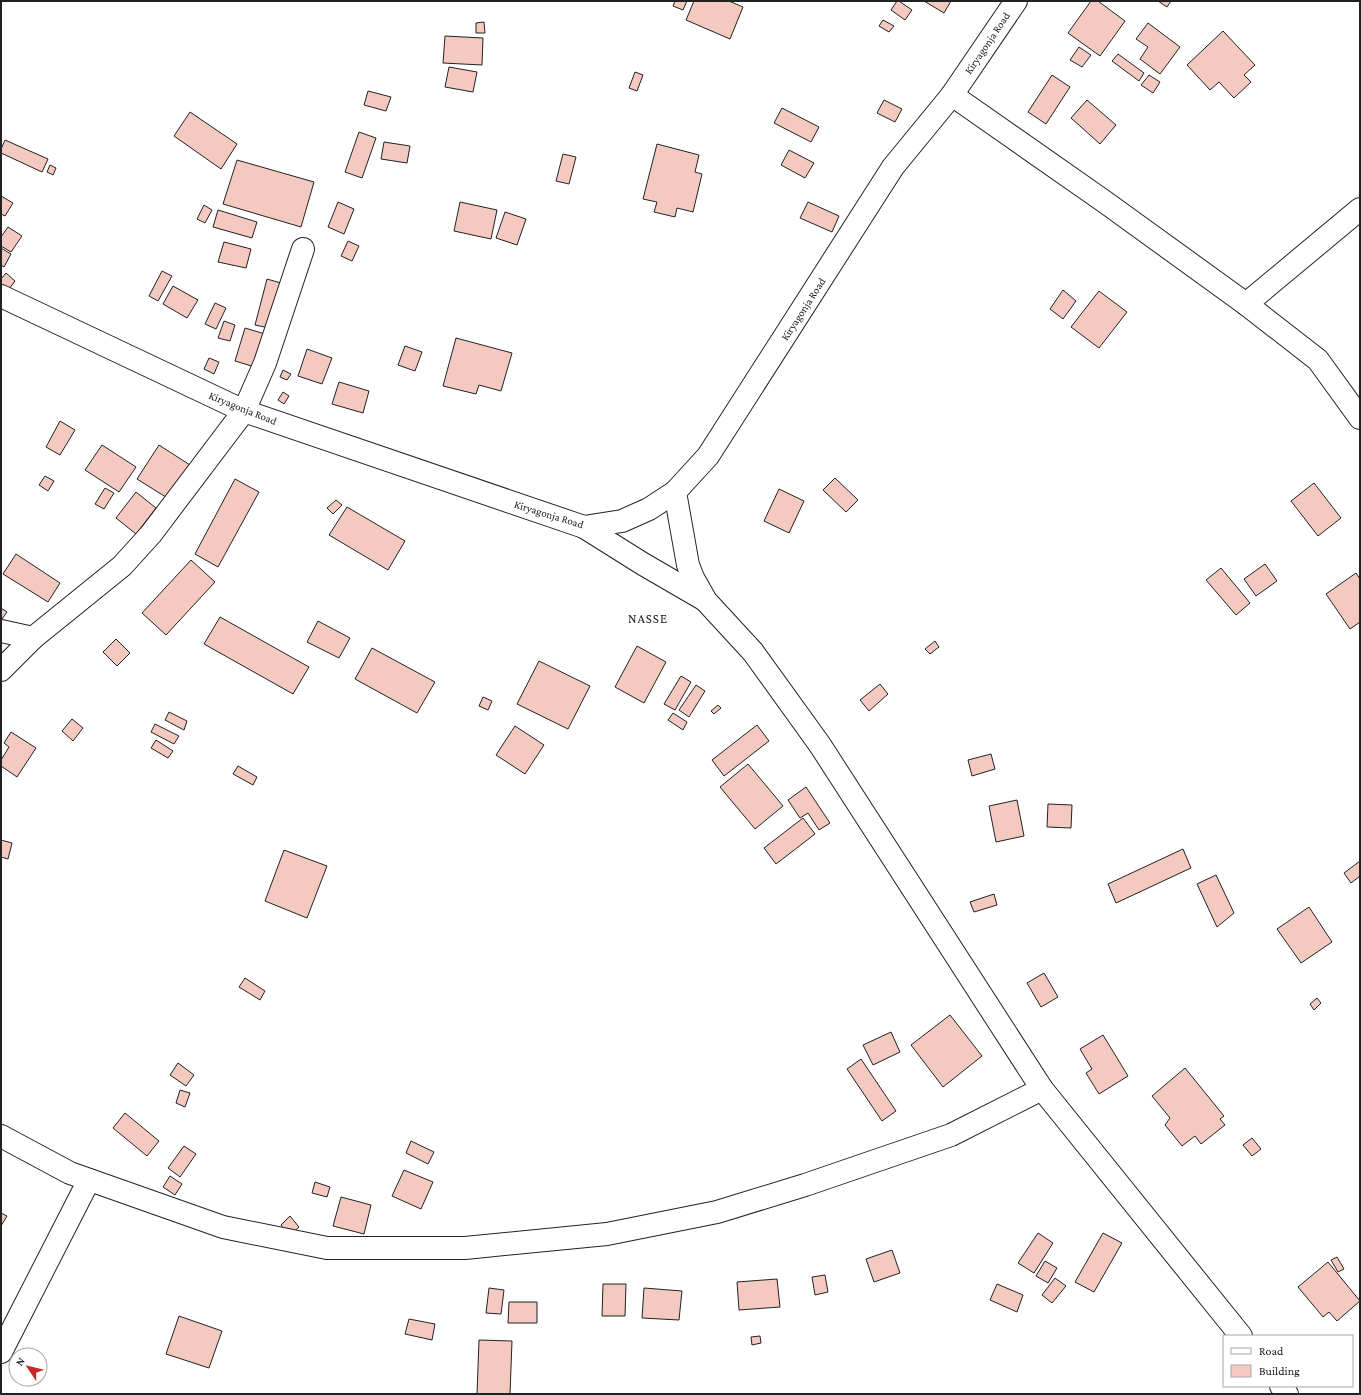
<svg xmlns="http://www.w3.org/2000/svg" width="1361" height="1395" viewBox="0 0 1361 1395" font-family="'Crimson Pro',serif">
  <rect width="100%" height="100%" fill="#fff"/>
  <g fill="#f3c9c0" stroke="#222">
    <path d="M675,1H687L683,10L673,6Z"/>
    <path d="M694,1H729L743,7L730,39L686,20Z"/>
    <path d="M897,1H899L912,10L905,20L891,10Z"/>
    <path d="M924,1H951L944,13Z"/>
    <path d="M1091,1H1098L1125,21L1100,56L1068,33Z"/>
    <path d="M1158,1H1171L1167,7Z"/>
    <path d="M883,20L894,26L889,32L879,26Z"/>
    <path d="M484,22L485,33H476V23Z"/>
    <path d="M1148,23L1180,47L1160,74L1140,59L1148,47L1136,39Z"/>
    <path d="M1223,31L1255,65L1244,75L1251,82L1234,98L1219,82L1210,90L1187,65Z"/>
    <path d="M445,36L483,38L482,65L443,63Z"/>
    <path d="M1079,47L1091,55L1082,67L1070,60Z"/>
    <path d="M1118,54L1144,73L1139,81L1112,61Z"/>
    <path d="M449,67L477,72L473,92L445,87Z"/>
    <path d="M635,72L643,75L637,91L629,88Z"/>
    <path d="M1052,75L1070,87L1046,124L1028,112Z"/>
    <path d="M1149,75L1160,82L1153,93L1141,85Z"/>
    <path d="M368,91L391,97L386,111L364,105Z"/>
    <path d="M884,100L902,109L895,122L877,113Z"/>
    <path d="M1087,100L1116,125L1100,144L1071,118Z"/>
    <path d="M782,108L819,127L811,142L774,123Z"/>
    <path d="M190,112L237,144L221,169L174,136Z"/>
    <path d="M359,132L376,138L362,178L345,172Z"/>
    <path d="M5,140L48,159L42,172L1,153V149Z"/>
    <path d="M384,142L410,146L407,163L381,159Z"/>
    <path d="M657,144L699,155L695,172L702,174L693,212L677,208L675,217L654,212L657,202L643,199Z"/>
    <path d="M789,150L814,163L805,178L781,165Z"/>
    <path d="M563,154L576,157L569,184L556,181Z"/>
    <path d="M237,160L314,182L301,227L223,204Z"/>
    <path d="M50,165L56,168L53,175L47,172Z"/>
    <path d="M1,196L13,203L5,216L1,214Z"/>
    <path d="M338,202L354,209L344,234L328,227Z"/>
    <path d="M460,202L497,210L491,239L454,231Z"/>
    <path d="M808,202L839,216L832,232L800,218Z"/>
    <path d="M204,205L212,210L205,223L197,219Z"/>
    <path d="M218,210L257,222L252,238L213,227Z"/>
    <path d="M505,212L526,219L517,245L496,238Z"/>
    <path d="M8,227L22,236L11,252L1,246V237Z"/>
    <path d="M348,241L359,246L352,261L341,256Z"/>
    <path d="M224,242L251,249L246,268L218,262Z"/>
    <path d="M1,248L11,254L4,267L1,265Z"/>
    <path d="M162,271L172,276L158,301L149,296Z"/>
    <path d="M6,273L15,281L6,293L1,289V279Z"/>
    <path d="M267,279L281,283L269,328L255,325Z"/>
    <path d="M173,286L198,300L187,318L163,304Z"/>
    <path d="M1063,290L1076,301L1063,319L1050,309Z"/>
    <path d="M1099,291L1127,312L1099,348L1071,327Z"/>
    <path d="M215,303L226,308L216,329L205,324Z"/>
    <path d="M224,321L235,325L230,341L218,338Z"/>
    <path d="M245,328L265,334L255,367L235,361Z"/>
    <path d="M456,338L512,353L501,391L479,385L476,394L443,386Z"/>
    <path d="M405,346L422,352L415,371L398,365Z"/>
    <path d="M307,349L332,358L322,384L298,376Z"/>
    <path d="M209,358L219,362L214,374L204,369Z"/>
    <path d="M283,370L291,374L287,380L280,377Z"/>
    <path d="M339,382L369,391L363,413L332,404Z"/>
    <path d="M283,392L289,396L284,404L278,400Z"/>
    <path d="M60,421L75,430L60,455L46,447Z"/>
    <path d="M102,445L136,467L119,492L85,470Z"/>
    <path d="M159,445L190,465L169,499L137,479Z"/>
    <path d="M45,476L54,481L48,491L39,485Z"/>
    <path d="M835,478L858,500L846,512L823,490Z"/>
    <path d="M235,479L259,492L218,567L195,554Z"/>
    <path d="M1314,483L1341,518L1318,536L1291,501Z"/>
    <path d="M105,488L114,493L104,509L95,504Z"/>
    <path d="M779,489L804,501L789,533L764,521Z"/>
    <path d="M136,492L156,508L136,534L116,518Z"/>
    <path d="M336,500L342,505L333,514L327,508Z"/>
    <path d="M347,507L405,541L388,570L329,535Z"/>
    <path d="M16,554L60,583L48,602L3,574Z"/>
    <path d="M191,560L215,582L166,635L142,613Z"/>
    <path d="M1265,564L1277,581L1256,596L1244,579Z"/>
    <path d="M1221,568L1250,603L1236,615L1206,580Z"/>
    <path d="M1356,573L1360,579V622L1350,629L1326,594Z"/>
    <path d="M1,608L7,612L2,619H1Z"/>
    <path d="M220,617L309,667L293,694L204,644Z"/>
    <path d="M318,621L350,638L339,658L307,642Z"/>
    <path d="M116,639L130,653L117,666L103,652Z"/>
    <path d="M935,641L939,647L930,654L925,649Z"/>
    <path d="M637,646L666,662L644,703L615,687Z"/>
    <path d="M372,648L435,682L417,713L355,679Z"/>
    <path d="M539,661L590,686L568,729L517,704Z"/>
    <path d="M681,676L691,682L675,710L664,704Z"/>
    <path d="M880,684L888,694L869,711L860,700Z"/>
    <path d="M696,685L705,691L689,717L679,710Z"/>
    <path d="M483,697L492,701L488,710L479,706Z"/>
    <path d="M718,705L721,708L714,714L711,711Z"/>
    <path d="M169,712L187,721L184,730L165,720Z"/>
    <path d="M673,713L687,722L683,730L668,720Z"/>
    <path d="M72,719L83,728L73,741L62,731Z"/>
    <path d="M155,724L179,736L174,744L151,732Z"/>
    <path d="M757,725L769,741L724,776L712,760Z"/>
    <path d="M515,726L544,745L525,774L496,755Z"/>
    <path d="M11,732L36,748L17,777L1,766V760L9,747L4,743Z"/>
    <path d="M156,740L173,751L168,758L151,748Z"/>
    <path d="M991,754L995,769L972,776L968,760Z"/>
    <path d="M748,764L783,806L755,829L720,787Z"/>
    <path d="M238,766L257,777L253,785L233,774Z"/>
    <path d="M806,787L830,823L819,830L808,813L800,818L788,800Z"/>
    <path d="M1017,800L1024,836L996,842L989,806Z"/>
    <path d="M1048,804L1072,805L1071,828L1047,827Z"/>
    <path d="M803,818L815,834L776,864L764,848Z"/>
    <path d="M1,840L12,843L8,859L1,857Z"/>
    <path d="M1183,849L1191,868L1116,903L1108,884Z"/>
    <path d="M284,850L327,866L307,918L265,901Z"/>
    <path d="M1360,861V876L1351,883L1344,873Z"/>
    <path d="M1216,875L1234,913L1217,927L1197,884Z"/>
    <path d="M994,894L997,905L974,912L970,902Z"/>
    <path d="M1309,907L1332,942L1301,963L1277,929Z"/>
    <path d="M1044,973L1058,997L1041,1007L1027,983Z"/>
    <path d="M245,978L265,991L260,1000L239,987Z"/>
    <path d="M1317,998L1321,1003L1314,1010L1310,1004Z"/>
    <path d="M950,1015L982,1056L943,1087L911,1045Z"/>
    <path d="M891,1032L900,1052L873,1065L863,1045Z"/>
    <path d="M1103,1035L1128,1076L1099,1094L1086,1073L1092,1069L1080,1049Z"/>
    <path d="M861,1059L896,1111L882,1121L847,1069Z"/>
    <path d="M178,1063L194,1075L186,1086L170,1075Z"/>
    <path d="M1185,1068L1224,1116L1220,1119L1225,1125L1201,1144L1195,1136L1182,1146L1165,1125L1170,1118L1152,1096Z"/>
    <path d="M180,1090L190,1093L185,1107L176,1103Z"/>
    <path d="M125,1113L159,1141L147,1156L113,1128Z"/>
    <path d="M1252,1138L1261,1149L1252,1156L1243,1145Z"/>
    <path d="M411,1141L434,1152L428,1164L406,1153Z"/>
    <path d="M184,1146L196,1154L180,1177L168,1168Z"/>
    <path d="M404,1170L433,1182L421,1209L392,1196Z"/>
    <path d="M170,1176L182,1184L175,1195L163,1187Z"/>
    <path d="M315,1182L330,1187L327,1197L312,1193Z"/>
    <path d="M341,1197L371,1205L364,1234L333,1226Z"/>
    <path d="M1,1213L7,1216L1,1226Z"/>
    <path d="M290,1216L299,1227L289,1236L281,1225Z"/>
    <path d="M1038,1233L1053,1243L1034,1273L1018,1263Z"/>
    <path d="M1103,1233L1122,1243L1094,1292L1075,1282Z"/>
    <path d="M892,1250L900,1273L874,1282L866,1259Z"/>
    <path d="M1337,1257L1344,1269L1338,1272L1331,1260Z"/>
    <path d="M1045,1261L1057,1268L1048,1283L1036,1276Z"/>
    <path d="M1328,1262L1360,1301L1337,1321L1329,1312L1323,1317L1298,1287Z"/>
    <path d="M825,1275L828,1292L815,1295L812,1277Z"/>
    <path d="M1055,1278L1066,1286L1052,1303L1042,1295Z"/>
    <path d="M777,1279L780,1307L739,1310L737,1282Z"/>
    <path d="M603,1284H626L625,1316H602Z"/>
    <path d="M997,1284L1023,1295L1017,1312L990,1300Z"/>
    <path d="M489,1288L504,1290L501,1314L486,1313Z"/>
    <path d="M644,1288L682,1291L679,1320L642,1318Z"/>
    <path d="M509,1302H537V1323H508Z"/>
    <path d="M179,1316L222,1331L209,1368L166,1354Z"/>
    <path d="M409,1319L435,1324L432,1340L405,1334Z"/>
    <path d="M760,1336L761,1343L752,1345L751,1337Z"/>
    <path d="M479,1340L512,1341L510,1394H477Z"/>
  </g>
  <g fill="none" stroke-linecap="round" stroke-linejoin="round">
    <defs>
      <g id="minor">
        <path d="M952,95L1105,202L1246,304L1318,360L1360,418"/>
        <path d="M1,296L244,411L584,527L622,521L649,509L675,492L708,456L893,167L952,95L1016,1"/>
        <path d="M1246,304L1360,209"/>
        <path d="M675,492L688,565L693,578L706,601L753,652L820,745L1042,1089L1241,1336"/>
        <path d="M584,527L643,564L705,600"/>
        <path d="M1,631L33,638"/>
        <path d="M1,670L33,638L122,566L151,534L244,411L265,363L303,249"/>
        <path d="M1,1136L70,1173L223,1227L327,1248H465L607,1234L717,1212L805,1185L951,1135L1042,1089"/>
        <path d="M1,1352L89,1180"/>
        <path d="M1281,1386L1287,1394"/>
      </g>
    </defs>
    <use href="#minor" stroke="#222" stroke-width="24"/>
    <use href="#minor" stroke="#fff" stroke-width="22"/>
  </g>
  <g text-anchor="middle" dominant-baseline="central" stroke-width="3" stroke-linejoin="round" paint-order="stroke">
    <g font-size="11" fill="#222" stroke="#fff">
      <text transform="translate(987 43) rotate(-56)">Kiryagonja Road</text>
      <text transform="translate(803 309) rotate(-57)">Kiryagonja Road</text>
      <text transform="translate(243 408) rotate(22)">Kiryagonja Road</text>
      <text transform="translate(549 514) rotate(17)">Kiryagonja Road</text>
    </g>
    <g font-size="13" letter-spacing="1" fill="#222" stroke="#fff">
      <text x="648" y="618">NASSE</text>
    </g>
  </g>
  <rect width="1361" height="1395" fill="none" stroke="#222222" stroke-width="4"/>
  <rect x="1223" y="1335" width="130" height="52" fill="#ffffff" stroke="#a7a7a7"/>
  <rect x="1231" y="1348" width="20" height="6" fill="#ffffff" stroke="#a7a7a7"/>
  <text x="1259" y="1355" font-size="12" fill="#222222">Road</text>
  <rect x="1231" y="1365" width="20" height="12" fill="#f3c9c0" stroke="#a7a7a7"/>
  <text x="1259" y="1375" font-size="12" fill="#222222">Building</text>
  <g transform="translate(28 1367) rotate(305)"><circle r="19" fill="#ffffff" stroke="#a7a7a7"/>
  <path d="M0-3L7 15L0 10L-7 15Z" fill="#c62828"/>
  <text y="-6" font-size="11" font-weight="bold" text-anchor="middle" fill="#222222">N</text>
  </g>
</svg>
